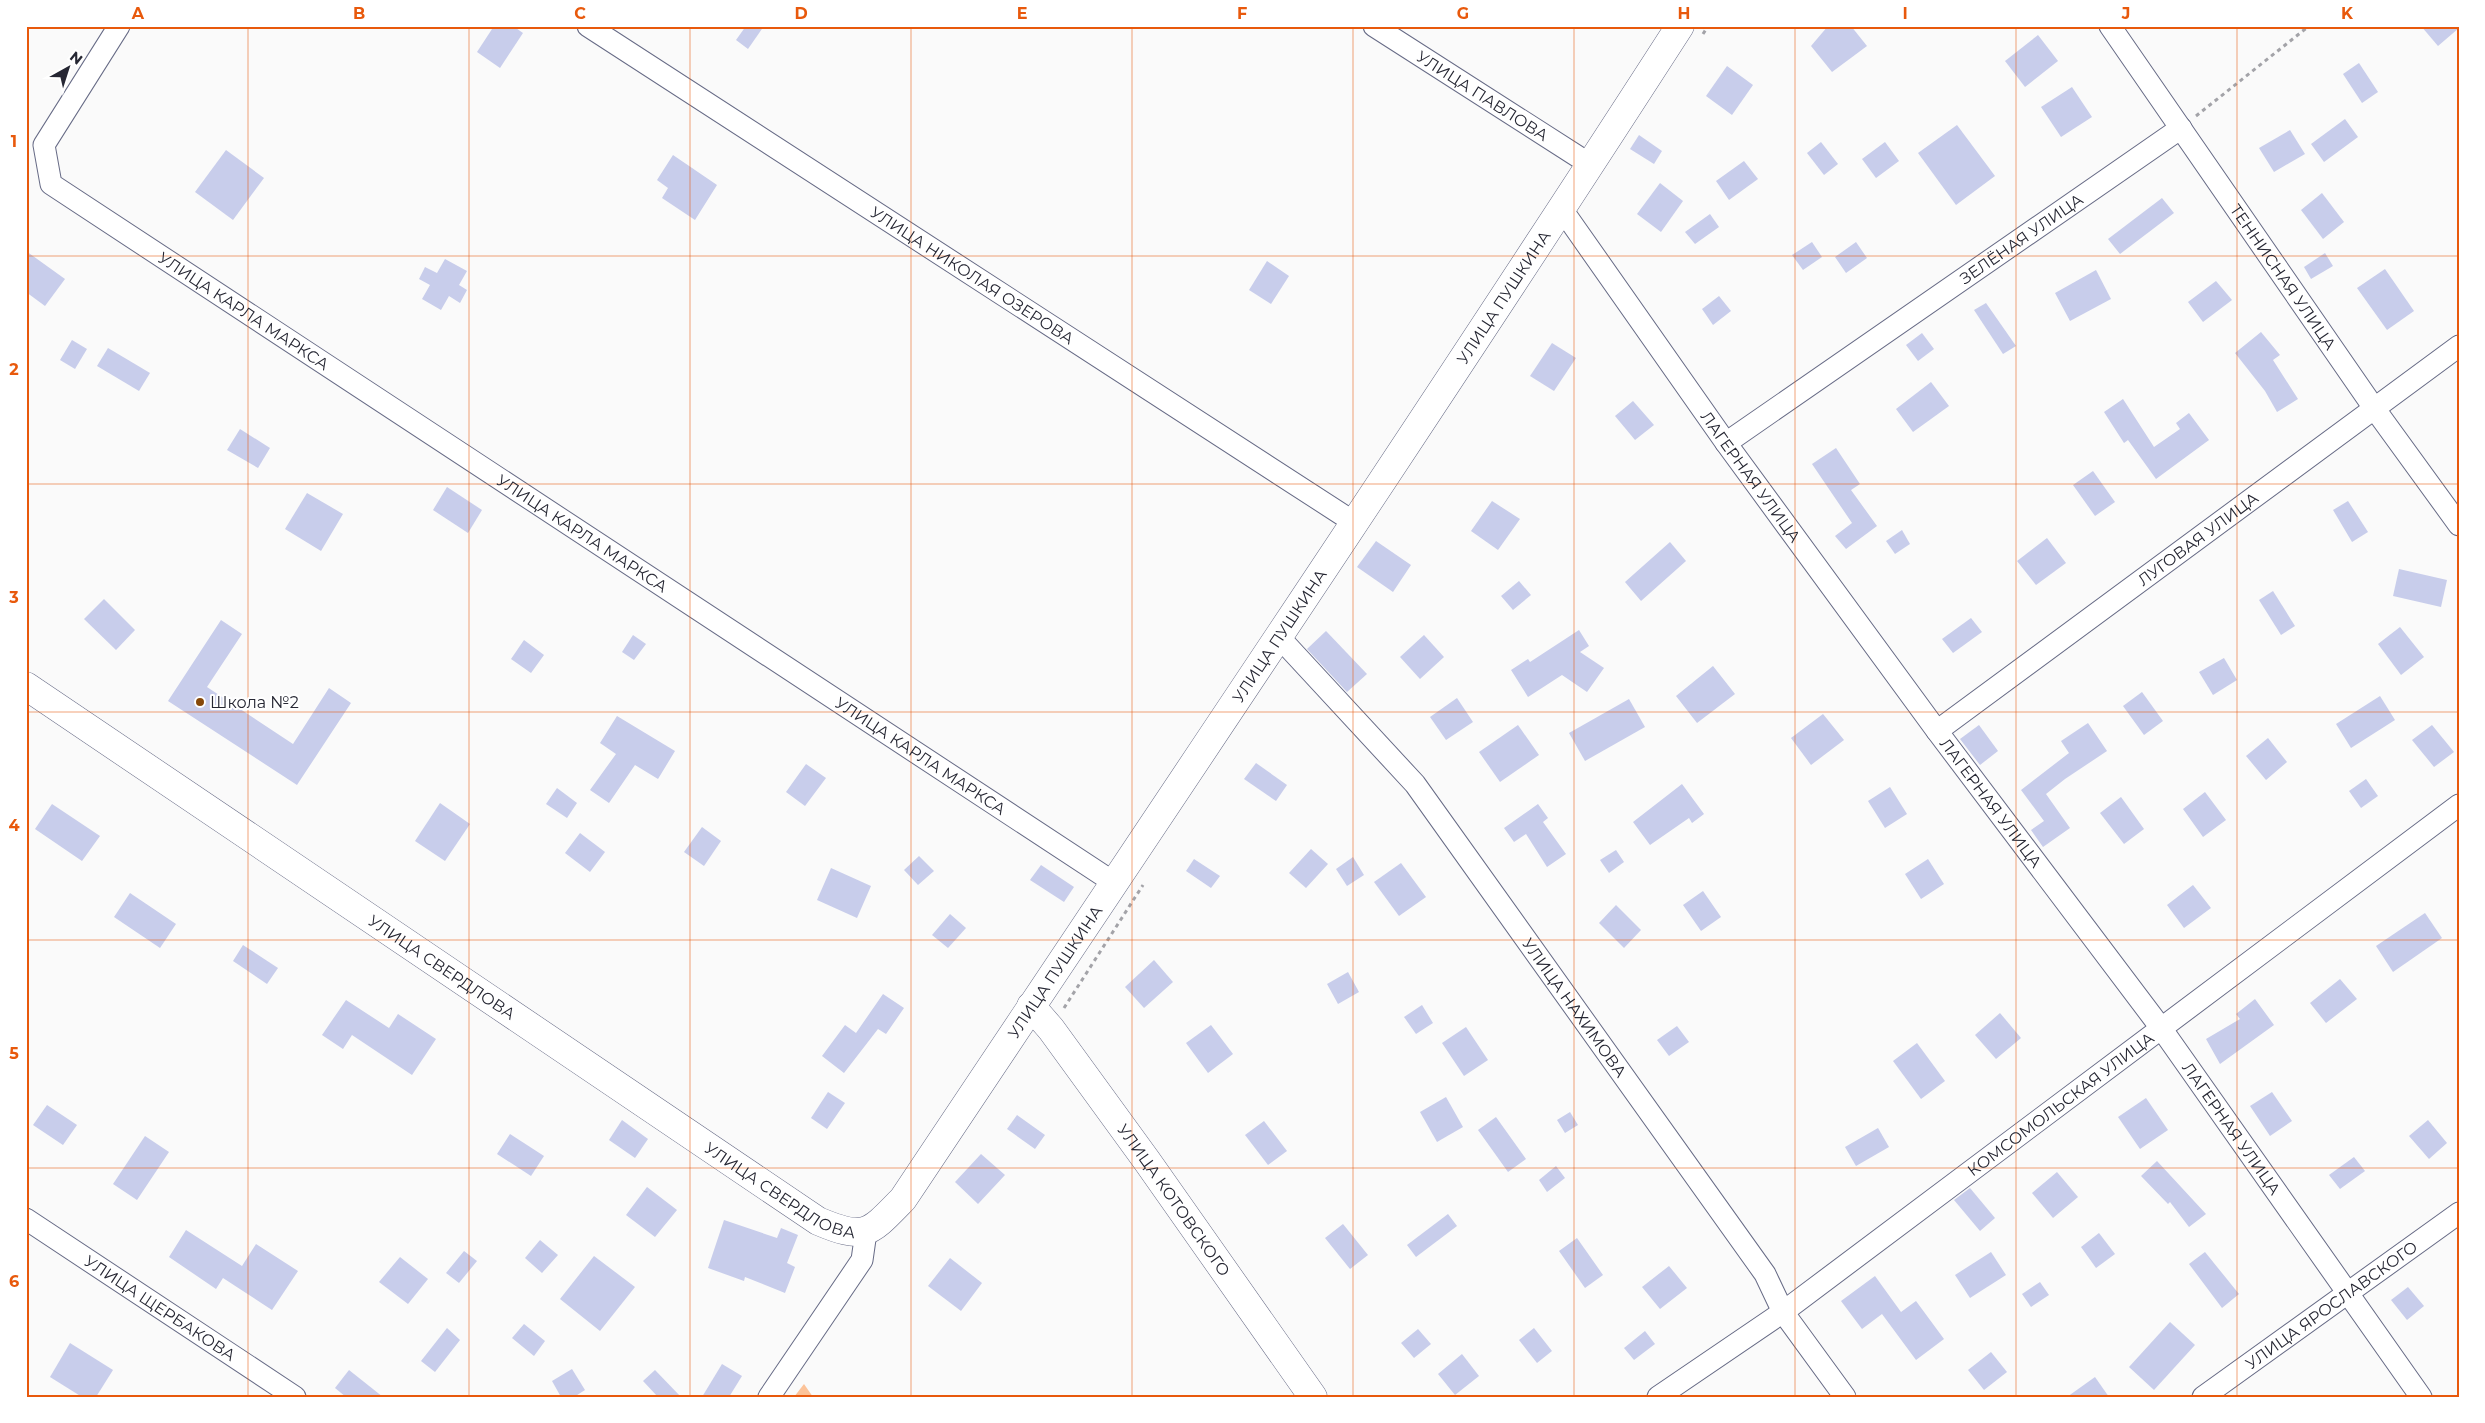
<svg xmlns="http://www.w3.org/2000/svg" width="2485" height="1423" viewBox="0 0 2485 1423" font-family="Montserrat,sans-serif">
  <rect width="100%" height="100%" fill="#fafafa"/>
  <path fill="#fcc399" d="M804,1384L813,1397H794Z"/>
  <g fill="#c8cdeb">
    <path d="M494,26H513L523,33L500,68L477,52Z"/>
    <path d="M746,26H764L748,49L736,40Z"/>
    <path d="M1828,26H1851L1867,46L1832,72L1811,46Z"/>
    <path d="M2421,26H2459V28L2438,46Z"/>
    <path d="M2038,35L2058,61L2025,87L2005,61Z"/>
    <path d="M2359,63L2378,92L2362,103L2343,74Z"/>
    <path d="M1727,66L1753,85L1732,115L1706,96Z"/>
    <path d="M2072,87L2092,117L2061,137L2041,107Z"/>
    <path d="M2345,119L2358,137L2324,162L2311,144Z"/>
    <path d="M1957,125L1995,176L1956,205L1918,153Z"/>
    <path d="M2290,130L2305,154L2274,172L2259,148Z"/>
    <path d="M1639,135L1662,151L1654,164L1630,149Z"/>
    <path d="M1821,142L1838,164L1824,175L1807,153Z"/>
    <path d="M1885,142L1899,161L1876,178L1862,159Z"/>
    <path d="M226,150L264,178L233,220L195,192Z"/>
    <path d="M673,155L717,185L695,220L662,198L668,188L657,180Z"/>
    <path d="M1744,161L1758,179L1729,200L1716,181Z"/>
    <path d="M1660,183L1683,201L1661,232L1637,214Z"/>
    <path d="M2322,193L2344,222L2323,239L2301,210Z"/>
    <path d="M2162,198L2174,213L2120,254L2108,239Z"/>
    <path d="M1710,214L1719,227L1695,244L1685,232Z"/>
    <path d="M1812,242L1822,257L1803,270L1792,255Z"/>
    <path d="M1856,242L1867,258L1846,273L1835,257Z"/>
    <path d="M26,251L65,279L45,306L26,292Z"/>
    <path d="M2325,253L2333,266L2311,279L2304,267Z"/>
    <path d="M445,259L467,271L459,285L467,290L460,303L449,296L441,310L422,299L430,285L419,279L425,267L437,273Z"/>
    <path d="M1267,261L1289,276L1271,304L1249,290Z"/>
    <path d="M2385,269L2414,311L2387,330L2357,288Z"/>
    <path d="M2096,270L2111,299L2070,321L2055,293Z"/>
    <path d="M2216,281L2232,300L2203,322L2188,302Z"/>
    <path d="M1719,296L1731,311L1713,325L1702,309Z"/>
    <path d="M1986,303L2016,346L2003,354L1974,310Z"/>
    <path d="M2261,332L2280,355L2273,360L2298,399L2277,412L2265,391L2235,353Z"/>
    <path d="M1922,333L1934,349L1918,361L1906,345Z"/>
    <path d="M72,340L87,349L75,369L60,360Z"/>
    <path d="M1552,343L1576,358L1554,391L1530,376Z"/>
    <path d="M108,348L150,373L139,391L97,366Z"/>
    <path d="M1931,382L1949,406L1913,432L1896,409Z"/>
    <path d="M2123,399L2154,447L2180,429L2176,423L2189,413L2209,440L2156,479L2128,440L2124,443L2104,412Z"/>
    <path d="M1633,401L1654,425L1635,440L1615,416Z"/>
    <path d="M240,429L270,448L258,468L227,450Z"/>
    <path d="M1836,448L1860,484L1851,490L1877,526L1846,549L1835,536L1852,523L1812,464Z"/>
    <path d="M2093,471L2115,502L2095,516L2073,485Z"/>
    <path d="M447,487L482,510L468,533L433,510Z"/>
    <path d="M307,493L343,514L321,551L285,529Z"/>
    <path d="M1492,501L1520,519L1498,550L1471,531Z"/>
    <path d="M2348,501L2368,532L2352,542L2333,510Z"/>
    <path d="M1902,530L1910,544L1895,554L1886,541Z"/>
    <path d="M2047,538L2066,563L2036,585L2017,561Z"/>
    <path d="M1376,541L1411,565L1393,592L1357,567Z"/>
    <path d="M1670,542L1686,561L1641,601L1625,582Z"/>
    <path d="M2399,569L2447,580L2441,607L2393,596Z"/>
    <path d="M1519,581L1531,595L1513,610L1501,596Z"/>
    <path d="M2273,591L2295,626L2281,635L2259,600Z"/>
    <path d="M104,599L135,630L116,650L84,619Z"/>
    <path d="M1971,618L1982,632L1953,653L1942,639Z"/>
    <path d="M221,620L242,634L207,687L293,744L329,688L351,703L297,785L168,701Z"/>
    <path d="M2400,627L2424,657L2401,675L2378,644Z"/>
    <path d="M1579,630L1589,646L1580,652L1604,668L1587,692L1562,675L1528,697L1511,670L1528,659L1530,662Z"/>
    <path d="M1326,631L1367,674L1347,692L1307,649Z"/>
    <path d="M633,635L646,644L634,660L622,652Z"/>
    <path d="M1424,635L1444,657L1420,679L1400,657Z"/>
    <path d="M524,640L544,655L531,673L511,659Z"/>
    <path d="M2224,658L2237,680L2213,695L2199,672Z"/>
    <path d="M1713,666L1735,694L1697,723L1676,696Z"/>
    <path d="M2142,692L2163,721L2144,735L2123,706Z"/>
    <path d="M2380,696L2395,720L2351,748L2336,724Z"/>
    <path d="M1457,698L1473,722L1446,740L1430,717Z"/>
    <path d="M1629,699L1645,727L1585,761L1569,733Z"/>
    <path d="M1823,714L1844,740L1811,765L1791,738Z"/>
    <path d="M617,716L675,751L658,779L635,765L609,803L590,790L616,754L600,743Z"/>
    <path d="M2088,723L2107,751L2065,779L2046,794L2070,828L2043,847L2031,830L2044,821L2021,790L2069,753L2061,741Z"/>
    <path d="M1518,725L1539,755L1500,782L1479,752Z"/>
    <path d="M1979,725L1998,751L1980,765L1960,739Z"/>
    <path d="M2432,725L2454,752L2434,767L2412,740Z"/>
    <path d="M2268,738L2287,762L2266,780L2246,756Z"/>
    <path d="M1256,763L1287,785L1276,801L1244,779Z"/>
    <path d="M806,764L826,778L805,806L786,792Z"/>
    <path d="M2366,779L2378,796L2361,808L2349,791Z"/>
    <path d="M1682,784L1704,814L1692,823L1689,818L1650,845L1633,822Z"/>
    <path d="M1890,787L1907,814L1885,828L1868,801Z"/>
    <path d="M557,788L577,803L567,818L546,804Z"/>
    <path d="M2205,792L2226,820L2203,837L2183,809Z"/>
    <path d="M2121,797L2144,829L2124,844L2100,813Z"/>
    <path d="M440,803L470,824L445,861L415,841Z"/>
    <path d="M52,804L100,836L82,861L35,829Z"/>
    <path d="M1538,804L1548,818L1543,822L1566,854L1547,867L1526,834L1514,842L1504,828Z"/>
    <path d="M702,827L721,841L704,866L684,852Z"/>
    <path d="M580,833L605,852L590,872L565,853Z"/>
    <path d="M1311,849L1328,864L1306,888L1289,873Z"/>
    <path d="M1616,850L1624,862L1609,873L1600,860Z"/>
    <path d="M919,856L934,871L918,885L904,870Z"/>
    <path d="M1353,857L1364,875L1347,886L1336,869Z"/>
    <path d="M1194,859L1220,876L1211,888L1186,871Z"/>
    <path d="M1928,859L1944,884L1921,899L1905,874Z"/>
    <path d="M1401,863L1426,897L1399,916L1374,882Z"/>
    <path d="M1041,865L1074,887L1064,902L1030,880Z"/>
    <path d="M831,868L871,886L857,918L817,900Z"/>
    <path d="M2193,885L2211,908L2184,928L2167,905Z"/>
    <path d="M1703,891L1721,917L1701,931L1683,905Z"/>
    <path d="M130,893L176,924L160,948L114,917Z"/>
    <path d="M1616,905L1641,930L1624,948L1599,923Z"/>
    <path d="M2425,913L2442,938L2393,972L2376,946Z"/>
    <path d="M950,914L966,928L948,948L932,935Z"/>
    <path d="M243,945L278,968L267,984L233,961Z"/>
    <path d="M1154,960L1173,982L1144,1008L1125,987Z"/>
    <path d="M1348,972L1359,992L1338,1004L1327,984Z"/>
    <path d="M2340,979L2357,999L2326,1023L2310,1003Z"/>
    <path d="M883,994L904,1008L886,1034L878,1029L844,1073L822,1056L845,1025L856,1033Z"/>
    <path d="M2255,999L2274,1025L2220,1064L2206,1039L2240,1019L2236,1014Z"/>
    <path d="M346,1000L389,1028L398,1014L436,1039L412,1075L352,1035L343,1049L322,1035Z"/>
    <path d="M1422,1005L1433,1023L1416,1034L1404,1017Z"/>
    <path d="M2000,1013L2021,1038L1996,1059L1975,1035Z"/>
    <path d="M1211,1025L1233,1054L1208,1073L1186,1043Z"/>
    <path d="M1677,1026L1689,1042L1669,1056L1657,1040Z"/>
    <path d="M1466,1027L1488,1060L1464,1076L1442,1043Z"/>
    <path d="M1917,1043L1945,1081L1921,1099L1893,1061Z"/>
    <path d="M828,1092L845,1103L827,1129L811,1118Z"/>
    <path d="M2272,1092L2292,1121L2270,1136L2250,1106Z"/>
    <path d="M1446,1097L1463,1127L1437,1142L1420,1112Z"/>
    <path d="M2146,1098L2168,1130L2140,1149L2118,1117Z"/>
    <path d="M47,1105L77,1125L63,1145L33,1125Z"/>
    <path d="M1570,1112L1578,1125L1565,1133L1557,1120Z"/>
    <path d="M1017,1115L1045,1135L1035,1149L1007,1129Z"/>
    <path d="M1496,1117L1526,1159L1508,1172L1478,1130Z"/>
    <path d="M622,1120L648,1139L635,1158L609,1140Z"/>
    <path d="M2428,1120L2447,1143L2429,1159L2409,1136Z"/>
    <path d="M1264,1121L1287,1151L1268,1165L1245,1135Z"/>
    <path d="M1878,1128L1889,1147L1856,1166L1845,1147Z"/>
    <path d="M510,1134L544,1156L531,1176L497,1154Z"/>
    <path d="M145,1136L169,1152L137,1200L113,1184Z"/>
    <path d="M981,1154L1005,1175L978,1204L955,1182Z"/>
    <path d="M2354,1157L2365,1171L2340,1189L2329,1175Z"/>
    <path d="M2157,1161L2206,1214L2189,1227L2170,1202L2168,1204L2141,1176Z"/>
    <path d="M1556,1166L1565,1178L1547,1192L1539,1180Z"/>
    <path d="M2057,1172L2078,1197L2053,1218L2032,1193Z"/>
    <path d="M647,1187L677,1210L655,1237L626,1215Z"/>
    <path d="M1970,1188L1995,1218L1980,1231L1954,1200Z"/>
    <path d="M1448,1214L1457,1226L1416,1257L1407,1245Z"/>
    <path d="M724,1220L777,1238L781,1228L798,1235L787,1263L795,1267L785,1293L745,1277L744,1281L708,1268Z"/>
    <path d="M1343,1224L1368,1255L1350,1269L1325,1238Z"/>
    <path d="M186,1230L242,1266L256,1244L298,1271L272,1310L223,1278L216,1289L169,1257Z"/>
    <path d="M2099,1233L2115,1254L2096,1268L2081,1247Z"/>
    <path d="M1577,1238L1603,1275L1585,1288L1559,1251Z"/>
    <path d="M540,1240L558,1255L542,1273L525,1258Z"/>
    <path d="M464,1251L477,1261L459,1283L446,1273Z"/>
    <path d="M1991,1252L2006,1275L1970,1298L1955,1275Z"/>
    <path d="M2205,1252L2239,1294L2222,1308L2189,1264Z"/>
    <path d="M594,1256L635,1287L600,1331L560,1299Z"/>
    <path d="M400,1257L428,1279L408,1304L379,1282Z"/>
    <path d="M950,1258L982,1283L961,1311L928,1286Z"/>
    <path d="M1669,1266L1687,1288L1660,1309L1642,1287Z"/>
    <path d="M1875,1276L1901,1312L1916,1301L1944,1339L1916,1360L1882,1314L1862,1329L1841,1301Z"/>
    <path d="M2040,1282L2049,1295L2031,1307L2022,1294Z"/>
    <path d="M2408,1287L2424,1306L2407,1320L2391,1300Z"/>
    <path d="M2170,1322L2195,1345L2154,1390L2129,1367Z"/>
    <path d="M524,1324L545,1341L534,1356L512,1338Z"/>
    <path d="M447,1328L460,1340L435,1372L421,1361Z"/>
    <path d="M1534,1328L1552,1351L1537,1363L1519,1340Z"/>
    <path d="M1418,1329L1431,1344L1414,1358L1401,1343Z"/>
    <path d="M1645,1331L1655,1344L1634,1360L1624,1348Z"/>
    <path d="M70,1343L113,1370L96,1397H82L50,1377Z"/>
    <path d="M1991,1352L2007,1372L1984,1390L1968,1370Z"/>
    <path d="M1462,1354L1479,1376L1455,1395L1438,1374Z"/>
    <path d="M722,1364L742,1376L729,1397H702Z"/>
    <path d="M572,1369L585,1390L574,1397H561L552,1381Z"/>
    <path d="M349,1370L383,1397H346L335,1388Z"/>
    <path d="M655,1370L681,1397H658L643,1381Z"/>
    <path d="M2095,1377L2109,1397H2067Z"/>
  </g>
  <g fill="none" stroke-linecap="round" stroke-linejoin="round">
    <defs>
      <g id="minor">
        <path id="s1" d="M119,26L44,145L51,184L1113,882"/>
        <path id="s2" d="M588,26L1355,523"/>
        <path id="s3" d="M1374,26L1591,165"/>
        <path id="s4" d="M2110,26L2374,408L2459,525"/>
        <path id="s5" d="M1561,208L1726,443L1937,731L2161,1028L2421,1397"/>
        <path id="s6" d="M1726,443L2181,128"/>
        <path id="s7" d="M1279,637L1415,784L1765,1274L1783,1312L1845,1397"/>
        <path id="s8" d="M1937,731L2459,346"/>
        <path id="s9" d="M26,1219L295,1397"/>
        <path d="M769,1397L862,1260L866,1232"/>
        <path id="s10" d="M1658,1397L1783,1312L2459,805"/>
        <path id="s11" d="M2203,1397L2459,1213"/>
      </g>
      <g id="secondary">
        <path id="s12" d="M26,686L818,1221C865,1241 869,1234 903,1199C1163,809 1426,420 1680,26"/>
        <path id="s13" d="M1031,1006L1051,1029L1147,1161L1313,1397"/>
      </g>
    </defs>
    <use href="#minor" stroke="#676b86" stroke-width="23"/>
    <use href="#secondary" stroke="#676b86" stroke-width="29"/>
    <g stroke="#a3a3a8" stroke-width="3" stroke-dasharray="4 4" stroke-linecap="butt">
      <path d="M1703,34L1708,26"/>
      <path d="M2196,116L2309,26"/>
      <path d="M1064,1008L1143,885"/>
    </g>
    <use href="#minor" stroke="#fff" stroke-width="21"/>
    <use href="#secondary" stroke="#fff" stroke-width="28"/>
  </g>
  <path fill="none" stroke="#e8590c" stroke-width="1" stroke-opacity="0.55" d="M248,26V1397M469,26V1397M690,26V1397M911,26V1397M1132,26V1397M1353,26V1397M1574,26V1397M1795,26V1397M2016,26V1397M2237,26V1397M26,256H2459M26,484H2459M26,712H2459M26,940H2459M26,1168H2459"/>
  <circle fill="#864809" stroke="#fff" stroke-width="2" cx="200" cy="702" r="5"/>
  <g text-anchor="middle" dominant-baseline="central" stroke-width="4" stroke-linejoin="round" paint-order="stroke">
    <g font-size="16" fill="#262733" stroke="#fff">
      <text stroke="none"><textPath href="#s3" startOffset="129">УЛИЦА ПАВЛОВА</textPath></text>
      <text stroke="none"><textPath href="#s6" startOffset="359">ЗЕЛЁНАЯ УЛИЦА</textPath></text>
      <text stroke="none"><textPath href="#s2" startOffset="458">УЛИЦА НИКОЛАЯ ОЗЕРОВА</textPath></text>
      <text stroke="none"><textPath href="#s4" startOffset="305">ТЕННИСНАЯ УЛИЦА</textPath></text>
      <text stroke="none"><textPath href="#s12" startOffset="2138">УЛИЦА ПУШКИНА</textPath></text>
      <text stroke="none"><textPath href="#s1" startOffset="411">УЛИЦА КАРЛА МАРКСА</textPath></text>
      <text stroke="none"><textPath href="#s5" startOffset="329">ЛАГЕРНАЯ УЛИЦА</textPath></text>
      <text stroke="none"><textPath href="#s1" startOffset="816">УЛИЦА КАРЛА МАРКСА</textPath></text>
      <text stroke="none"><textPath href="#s8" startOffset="324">ЛУГОВАЯ УЛИЦА</textPath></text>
      <text stroke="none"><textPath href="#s12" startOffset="1732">УЛИЦА ПУШКИНА</textPath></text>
      <text stroke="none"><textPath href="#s1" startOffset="1221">УЛИЦА КАРЛА МАРКСА</textPath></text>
      <text stroke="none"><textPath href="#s5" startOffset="734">ЛАГЕРНАЯ УЛИЦА</textPath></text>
      <text stroke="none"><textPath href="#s12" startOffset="502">УЛИЦА СВЕРДЛОВА</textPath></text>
      <text stroke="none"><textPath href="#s12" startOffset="1328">УЛИЦА ПУШКИНА</textPath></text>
      <text stroke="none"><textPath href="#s7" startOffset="475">УЛИЦА НАХИМОВА</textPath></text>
      <text stroke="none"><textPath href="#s10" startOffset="498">КОМСОМОЛЬСКАЯ УЛИЦА</textPath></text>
      <text stroke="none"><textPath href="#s5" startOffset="1139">ЛАГЕРНАЯ УЛИЦА</textPath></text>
      <text stroke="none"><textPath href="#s12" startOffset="908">УЛИЦА СВЕРДЛОВА</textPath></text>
      <text stroke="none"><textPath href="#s13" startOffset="241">УЛИЦА КОТОВСКОГО</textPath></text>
      <text stroke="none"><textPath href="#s11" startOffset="158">УЛИЦА ЯРОСЛАВСКОГО</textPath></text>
      <text stroke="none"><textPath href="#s9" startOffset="161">УЛИЦА ЩЕРБАКОВА</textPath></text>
    </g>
    <g font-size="16" fill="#262733" stroke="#fff" text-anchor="start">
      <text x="210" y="702">Школа №2</text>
    </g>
  </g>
  <rect width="2485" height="1423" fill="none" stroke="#ffffff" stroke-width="55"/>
  <g transform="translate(68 68) rotate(39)" stroke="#ffffff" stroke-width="4" paint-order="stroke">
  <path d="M0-4L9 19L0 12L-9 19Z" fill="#262733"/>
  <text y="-8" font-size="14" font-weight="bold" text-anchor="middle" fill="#262733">N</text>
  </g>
  <rect x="28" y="28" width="2430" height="1368" fill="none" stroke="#e8590c" stroke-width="2"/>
  <g font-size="16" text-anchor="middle" font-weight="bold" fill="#e8590c">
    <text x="138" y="19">A</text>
    <text x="359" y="19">B</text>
    <text x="580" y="19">C</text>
    <text x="801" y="19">D</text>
    <text x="1022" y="19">E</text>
    <text x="1242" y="19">F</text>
    <text x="1463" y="19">G</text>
    <text x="1684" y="19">H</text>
    <text x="1905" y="19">I</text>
    <text x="2126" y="19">J</text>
    <text x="2347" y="19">K</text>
    <text x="14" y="147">1</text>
    <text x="14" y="375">2</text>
    <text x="14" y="603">3</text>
    <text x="14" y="831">4</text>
    <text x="14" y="1059">5</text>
    <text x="14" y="1287">6</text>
  </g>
</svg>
